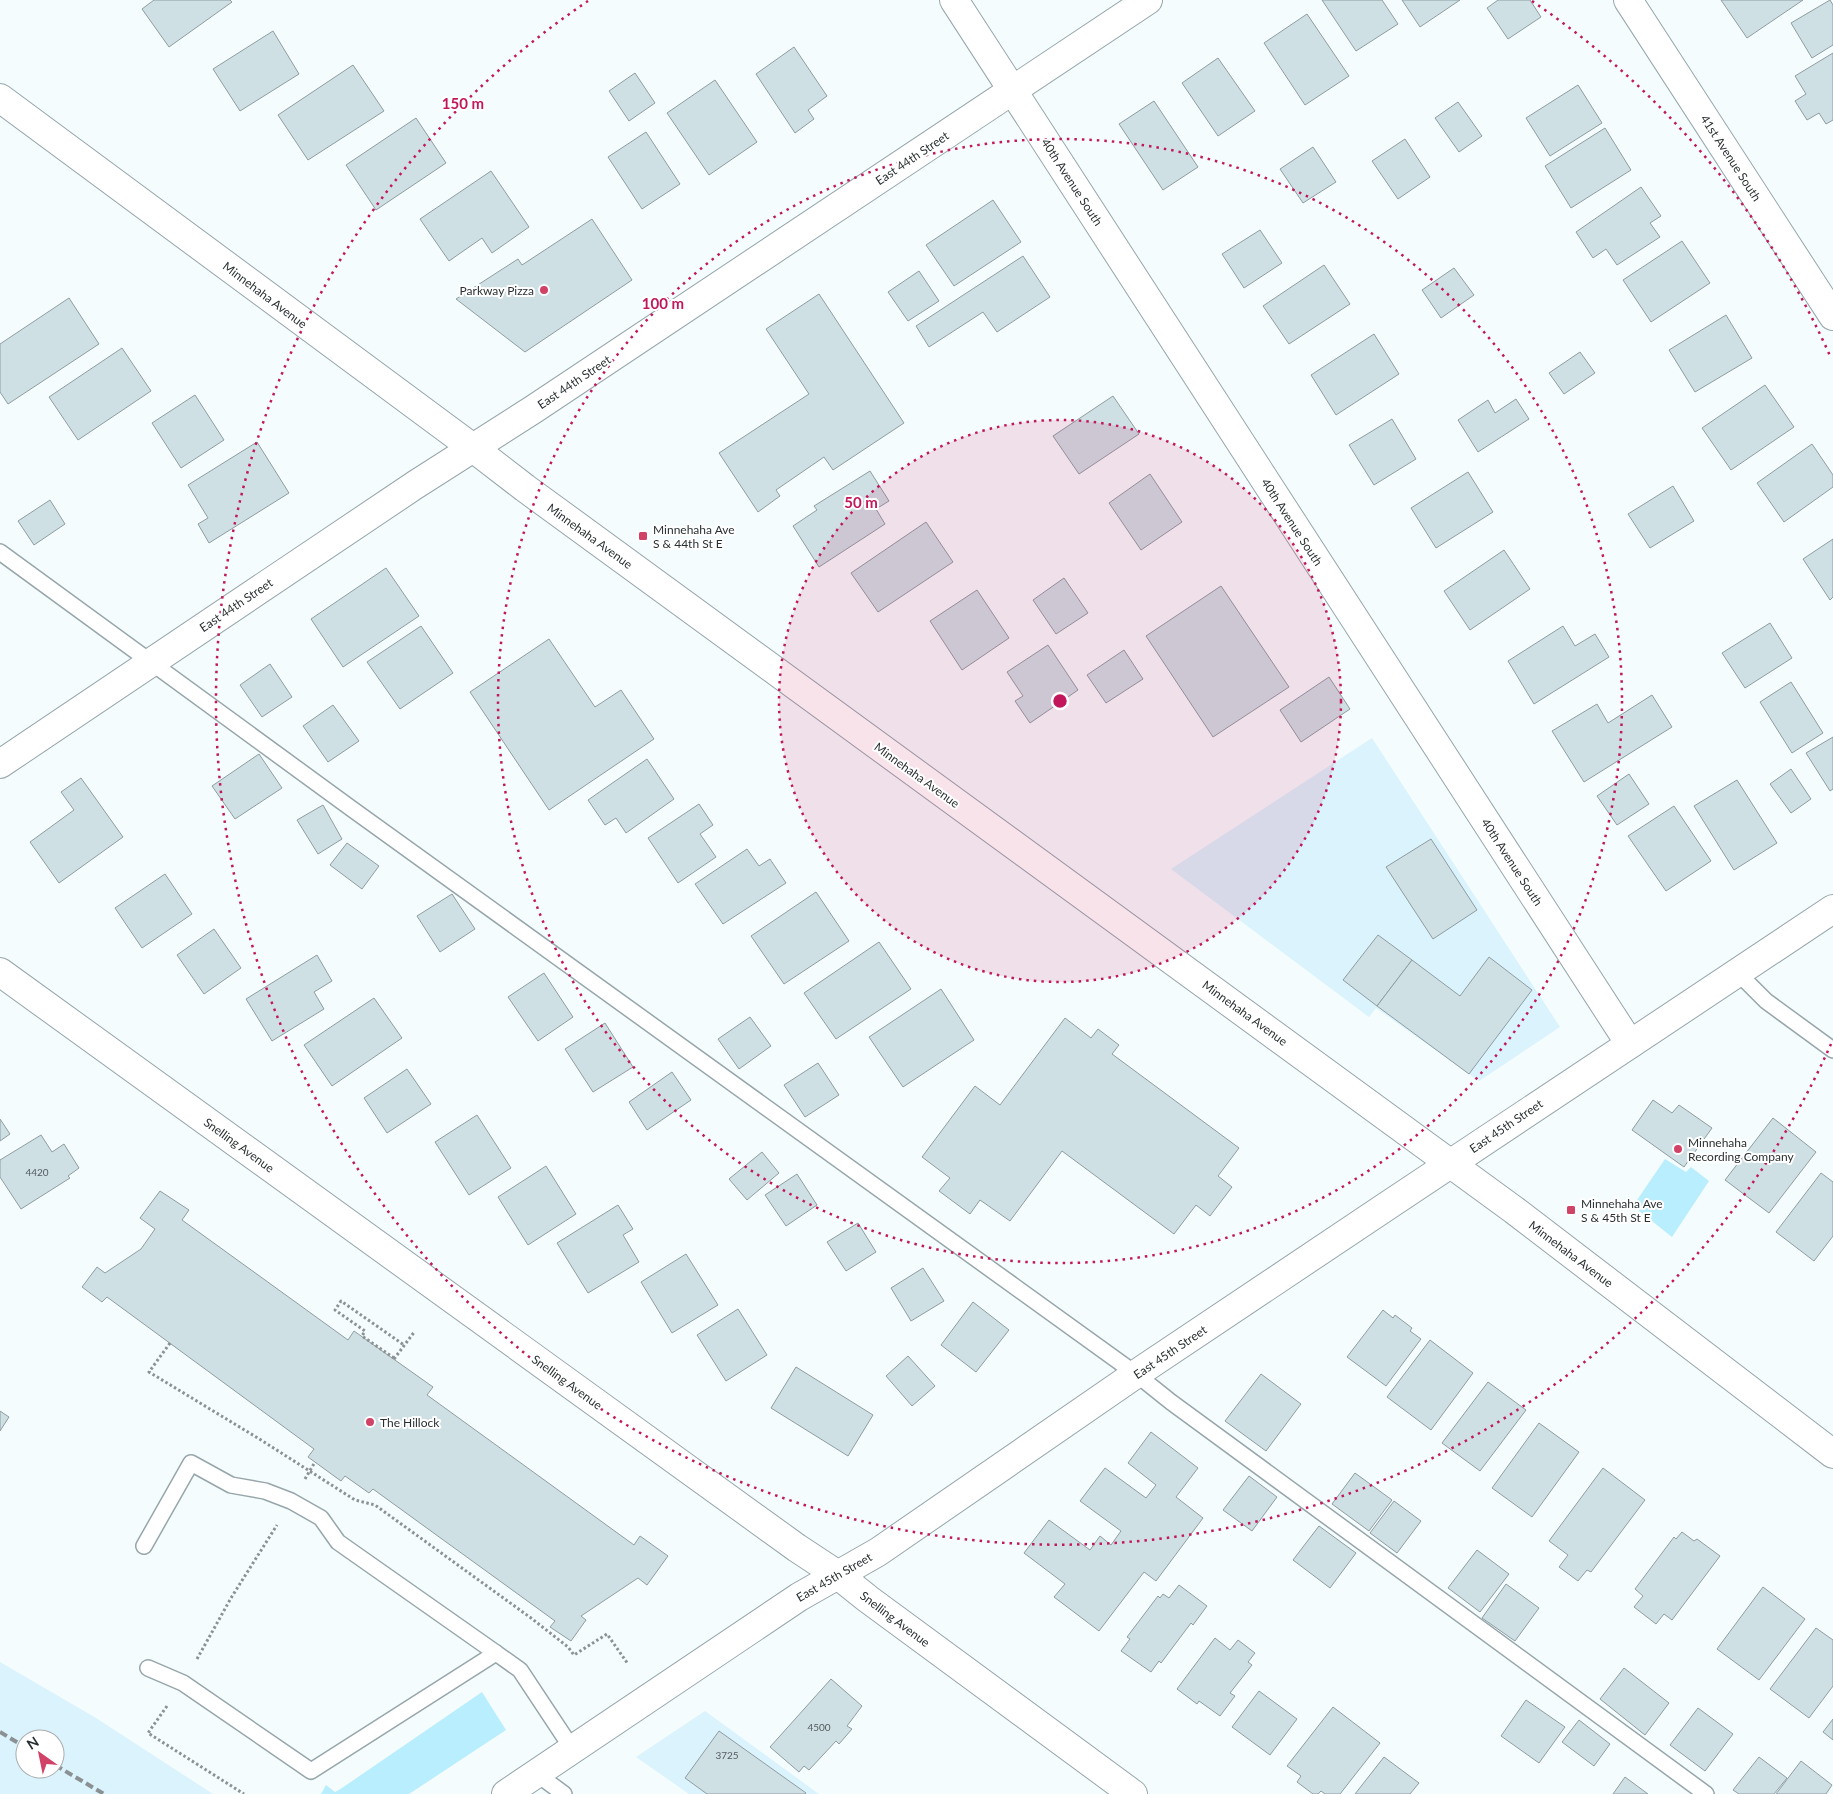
<svg xmlns="http://www.w3.org/2000/svg" width="1833" height="1794" viewBox="0 0 1833 1794" font-family="Lato,sans-serif">
  <rect width="100%" height="100%" fill="#f5fcfe"/>
  <g fill="#daf3fc" fill-rule="evenodd">
    <path d="M1372,738L1560,1027L1479,1081L1376,1008L1369,1017L1171,869Z"/>
    <path d="M0,1662L96,1718L213,1794H0ZM25,1739H55V1769H25Z"/>
    <path d="M705,1711L819,1794H689L636,1757Z"/>
  </g>
  <g fill="#b9eefe">
    <path d="M1665,1159L1686,1172L1691,1167L1709,1181L1672,1237L1633,1206Z"/>
    <path d="M482,1692L506,1730L409,1794H321L326,1785L335,1792L342,1788Z"/>
  </g>
  <g fill="#cfe0e5" stroke="#8e9da2">
    <path d="M154,0H230L232,2L169,47L142,9Z"/>
    <path d="M1322,0H1382L1398,24L1356,51Z"/>
    <path d="M1402,0H1460L1420,27Z"/>
    <path d="M1498,0H1530L1541,17L1508,39L1487,8Z"/>
    <path d="M1721,0H1803L1747,38Z"/>
    <path d="M1830,0L1833,5V45L1812,58L1791,23Z"/>
    <path d="M1307,14L1349,76L1305,105L1264,43Z"/>
    <path d="M273,31L299,74L240,111L213,69Z"/>
    <path d="M794,47L827,96L808,110L814,119L795,133L756,74Z"/>
    <path d="M1833,53V120L1826,124L1819,113L1807,120L1795,101L1806,94L1795,76Z"/>
    <path d="M1218,58L1255,111L1218,136L1182,83Z"/>
    <path d="M353,65L384,111L308,160L278,115Z"/>
    <path d="M635,73L655,103L629,121L609,91Z"/>
    <path d="M715,80L757,142L709,175L667,113Z"/>
    <path d="M1578,85L1602,123L1550,156L1526,118Z"/>
    <path d="M1154,101L1198,167L1163,190L1119,124Z"/>
    <path d="M1458,102L1482,136L1459,152L1435,118Z"/>
    <path d="M416,118L446,163L376,210L346,165Z"/>
    <path d="M1605,128L1631,170L1571,208L1545,166Z"/>
    <path d="M646,132L680,184L642,209L608,157Z"/>
    <path d="M1405,139L1430,177L1398,199L1372,161Z"/>
    <path d="M1313,147L1336,182L1303,203L1280,169Z"/>
    <path d="M491,171L529,227L492,253L482,238L449,261L420,219Z"/>
    <path d="M1641,187L1661,216L1650,223L1660,237L1617,265L1606,249L1593,258L1576,232Z"/>
    <path d="M993,200L1021,242L954,286L926,245Z"/>
    <path d="M592,219L632,280L525,352L456,299L518,259L522,265Z"/>
    <path d="M1260,230L1282,263L1244,288L1222,254Z"/>
    <path d="M1682,241L1710,283L1651,322L1623,280Z"/>
    <path d="M1023,256L1050,297L997,332L983,312L929,347L916,326Z"/>
    <path d="M1324,265L1350,304L1289,344L1263,306Z"/>
    <path d="M1454,268L1474,295L1441,318L1422,290Z"/>
    <path d="M919,271L939,301L908,321L888,292Z"/>
    <path d="M819,294L904,423L833,470L824,457L776,490L780,496L758,512L719,453L809,394L766,329Z"/>
    <path d="M69,298L99,344L8,404L0,392V344Z"/>
    <path d="M1726,315L1752,358L1695,392L1669,350Z"/>
    <path d="M1374,334L1399,374L1336,415L1311,375Z"/>
    <path d="M122,348L151,391L78,440L49,397Z"/>
    <path d="M1580,352L1595,373L1564,394L1549,373Z"/>
    <path d="M1765,385L1794,427L1731,470L1702,428Z"/>
    <path d="M195,395L224,440L181,468L152,423Z"/>
    <path d="M1113,396L1139,434L1079,474L1053,436Z"/>
    <path d="M1516,399L1529,419L1478,452L1458,420L1488,400L1495,413Z"/>
    <path d="M1392,419L1416,459L1374,485L1349,445Z"/>
    <path d="M257,442L289,493L209,543L198,524L208,518L188,485Z"/>
    <path d="M1812,444L1833,475V487L1784,522L1757,483Z"/>
    <path d="M870,471L889,501L876,509L885,524L819,567L793,526L817,510L814,506Z"/>
    <path d="M1468,472L1493,512L1436,548L1411,508Z"/>
    <path d="M1150,474L1182,522L1141,550L1109,503Z"/>
    <path d="M1673,486L1694,521L1650,548L1628,514Z"/>
    <path d="M50,500L65,524L34,545L18,521Z"/>
    <path d="M926,522L953,562L878,612L851,573Z"/>
    <path d="M1833,539V597L1830,600L1803,559Z"/>
    <path d="M1504,550L1530,589L1470,630L1444,591Z"/>
    <path d="M386,568L419,616L343,667L311,619Z"/>
    <path d="M1064,578L1088,613L1056,634L1033,600Z"/>
    <path d="M1221,586L1289,687L1213,737L1146,636Z"/>
    <path d="M977,590L1009,638L962,670L930,621Z"/>
    <path d="M1770,623L1792,658L1745,688L1722,653Z"/>
    <path d="M421,626L453,673L400,709L367,662Z"/>
    <path d="M1563,626L1575,646L1595,634L1609,657L1534,704L1508,661Z"/>
    <path d="M549,639L595,707L621,690L654,739L549,810L470,692Z"/>
    <path d="M1048,645L1078,690L1030,723L1015,701L1023,696L1007,672Z"/>
    <path d="M1124,650L1143,679L1106,703L1087,675Z"/>
    <path d="M270,664L292,697L262,717L240,685Z"/>
    <path d="M1329,677L1350,709L1301,742L1280,710Z"/>
    <path d="M1791,682L1823,733L1792,753L1760,702Z"/>
    <path d="M1652,695L1672,727L1584,782L1552,731L1597,704L1608,723Z"/>
    <path d="M333,705L359,741L328,762L303,726Z"/>
    <path d="M1833,737V789L1830,791L1806,753Z"/>
    <path d="M259,754L282,788L235,819L212,786Z"/>
    <path d="M647,759L674,799L626,833L616,818L605,825L588,800Z"/>
    <path d="M1791,769L1811,799L1791,813L1770,784Z"/>
    <path d="M1629,774L1649,804L1617,825L1597,796Z"/>
    <path d="M81,778L123,837L59,883L30,842L74,810L61,792Z"/>
    <path d="M1737,780L1777,843L1734,870L1694,806Z"/>
    <path d="M699,804L713,825L700,834L716,857L678,883L648,838Z"/>
    <path d="M323,805L342,839L318,854L297,820Z"/>
    <path d="M1674,806L1711,861L1666,891L1628,836Z"/>
    <path d="M1431,839L1477,910L1433,939L1386,867Z"/>
    <path d="M347,843L379,866L362,889L330,865Z"/>
    <path d="M747,849L759,866L770,859L786,883L723,924L695,884Z"/>
    <path d="M165,874L192,914L142,948L115,908Z"/>
    <path d="M816,892L849,941L784,984L751,936Z"/>
    <path d="M452,894L475,929L440,952L417,916Z"/>
    <path d="M214,929L241,968L204,994L177,955Z"/>
    <path d="M1378,935L1412,960L1377,1006L1343,980Z"/>
    <path d="M879,942L911,989L836,1039L804,993Z"/>
    <path d="M317,955L332,981L314,992L324,1009L272,1041L246,999Z"/>
    <path d="M1489,957L1532,990L1469,1074L1377,1006L1412,960L1460,996Z"/>
    <path d="M544,973L573,1017L538,1041L508,997Z"/>
    <path d="M941,989L974,1040L903,1087L869,1037Z"/>
    <path d="M374,998L402,1038L332,1086L304,1045Z"/>
    <path d="M750,1017L771,1046L739,1069L718,1039Z"/>
    <path d="M1065,1018L1091,1038L1098,1029L1119,1045L1112,1054L1239,1148L1218,1176L1232,1187L1210,1216L1196,1205L1174,1234L1062,1151L1010,1221L980,1200L970,1214L939,1191L950,1178L922,1157L975,1086L1000,1105Z"/>
    <path d="M605,1023L633,1067L593,1092L565,1049Z"/>
    <path d="M818,1063L839,1095L805,1117L784,1085Z"/>
    <path d="M407,1069L431,1104L387,1133L364,1098Z"/>
    <path d="M672,1072L691,1100L647,1130L629,1102Z"/>
    <path d="M1653,1100L1672,1113L1679,1105L1712,1128L1684,1167L1632,1130Z"/>
    <path d="M477,1115L511,1168L469,1195L435,1142Z"/>
    <path d="M1773,1118L1816,1152L1769,1213L1725,1180Z"/>
    <path d="M0,1119L10,1134L0,1141Z"/>
    <path d="M41,1135L52,1152L64,1144L79,1168L68,1176L70,1178L21,1209L0,1177V1160Z"/>
    <path d="M762,1152L779,1173L747,1200L729,1179Z"/>
    <path d="M546,1166L576,1214L528,1245L498,1197Z"/>
    <path d="M1821,1173L1833,1182V1236L1814,1261L1776,1232Z"/>
    <path d="M797,1174L817,1205L786,1226L765,1195Z"/>
    <path d="M160,1191L189,1210L182,1220L348,1340L354,1331L433,1387L427,1395L634,1545L640,1536L668,1556L647,1585L638,1578L581,1616L586,1620L571,1641L550,1627L555,1621L373,1489L369,1493L345,1476L341,1481L308,1457L314,1449L107,1297L102,1302L82,1287L97,1267L105,1273L141,1249L155,1229L140,1218Z"/>
    <path d="M618,1205L633,1229L623,1235L639,1262L588,1293L557,1243Z"/>
    <path d="M858,1223L876,1252L846,1271L827,1242Z"/>
    <path d="M686,1254L718,1305L672,1333L641,1282Z"/>
    <path d="M923,1268L944,1301L911,1321L891,1288Z"/>
    <path d="M973,1302L1009,1330L976,1372L941,1345Z"/>
    <path d="M738,1309L767,1355L726,1381L697,1335Z"/>
    <path d="M1383,1310L1393,1318L1395,1315L1412,1328L1410,1331L1421,1339L1386,1386L1347,1357Z"/>
    <path d="M1430,1340L1473,1373L1431,1430L1387,1397Z"/>
    <path d="M908,1356L935,1386L912,1406L886,1376Z"/>
    <path d="M796,1367L873,1415L848,1456L771,1408Z"/>
    <path d="M1261,1374L1301,1404L1266,1451L1225,1421Z"/>
    <path d="M1488,1382L1526,1410L1480,1471L1442,1443Z"/>
    <path d="M0,1411L9,1417L0,1431Z"/>
    <path d="M1539,1423L1579,1452L1532,1517L1492,1488Z"/>
    <path d="M1151,1432L1198,1468L1176,1497L1203,1518L1156,1581L1144,1572L1099,1631L1054,1597L1065,1584L1024,1553L1049,1520L1090,1550L1100,1536L1111,1545L1121,1531L1080,1501L1105,1468L1146,1498L1156,1485L1128,1463Z"/>
    <path d="M1603,1468L1645,1500L1591,1572L1587,1570L1578,1581L1559,1567L1568,1555L1549,1541Z"/>
    <path d="M1355,1473L1392,1500L1369,1531L1332,1504Z"/>
    <path d="M1249,1476L1277,1497L1252,1531L1223,1510Z"/>
    <path d="M1394,1501L1421,1521L1397,1553L1370,1533Z"/>
    <path d="M1319,1526L1356,1553L1330,1588L1293,1560Z"/>
    <path d="M1682,1532L1694,1541L1697,1539L1720,1556L1672,1620L1664,1614L1656,1624L1634,1607L1643,1596L1635,1589L1674,1537L1676,1539Z"/>
    <path d="M1477,1550L1509,1574L1480,1612L1448,1588Z"/>
    <path d="M1506,1584L1539,1608L1515,1641L1482,1618Z"/>
    <path d="M1179,1585L1207,1606L1193,1625L1191,1623L1161,1663L1159,1661L1151,1672L1121,1651L1130,1639L1127,1637L1158,1596L1160,1598L1163,1594L1169,1598Z"/>
    <path d="M1763,1587L1805,1619L1759,1680L1717,1649Z"/>
    <path d="M1816,1628L1833,1640V1686L1809,1718L1770,1689Z"/>
    <path d="M1215,1638L1230,1650L1238,1640L1255,1653L1248,1662L1252,1665L1230,1693L1235,1696L1220,1716L1199,1701L1197,1704L1177,1689Z"/>
    <path d="M1624,1668L1669,1703L1645,1735L1600,1699Z"/>
    <path d="M831,1679L862,1706L847,1726L852,1729L839,1744L836,1741L809,1770L804,1766L799,1772L770,1747Z"/>
    <path d="M1259,1691L1297,1719L1270,1755L1232,1727Z"/>
    <path d="M1526,1700L1565,1727L1539,1763L1501,1736Z"/>
    <path d="M1333,1707L1380,1743L1340,1794H1325L1321,1791L1318,1794H1313L1297,1782L1301,1776L1287,1766Z"/>
    <path d="M1698,1708L1733,1734L1705,1771L1670,1745Z"/>
    <path d="M1833,1719V1740L1823,1732Z"/>
    <path d="M1579,1720L1610,1744L1594,1766L1562,1742Z"/>
    <path d="M719,1731L806,1793L805,1794H707L685,1778Z"/>
    <path d="M1384,1757L1419,1783L1410,1794H1355Z"/>
    <path d="M1759,1757L1787,1778L1774,1794H1739L1733,1790Z"/>
    <path d="M1801,1761L1832,1785L1826,1794H1776Z"/>
    <path d="M1625,1777L1648,1794H1613Z"/>
  </g>
  <g fill="none" stroke-linecap="round" stroke-linejoin="round">
    <defs>
      <g id="service">
        <path d="M0,552L352,809L1136,1374L1171,1402L1706,1794"/>
        <path d="M1738,973L1766,1001L1833,1050"/>
        <path d="M144,1546L191,1463L231,1485L265,1491L291,1501L321,1518L338,1542L496,1653L311,1771L183,1683L148,1668"/>
        <path d="M496,1653L520,1670L573,1750"/>
        <path d="M537,1774L564,1794"/>
      </g>
      <g id="minor">
        <path d="M954,0L1630,1044"/>
        <path d="M1628,0L1833,316"/>
        <path d="M0,764L415,485L534,409L1148,0"/>
        <path d="M0,972L797,1548L838,1575L868,1599L1133,1794"/>
        <path d="M506,1794L799,1597L878,1552L1136,1374L1387,1206L1833,909"/>
      </g>
      <path id="secondary" d="M0,98L473,448L525,488L1514,1210L1833,1454"/>
    </defs>
    <use href="#service" stroke="#96a6ab" stroke-width="18"/>
    <use href="#minor" stroke="#96a6ab" stroke-width="30"/>
    <use href="#secondary" stroke="#96a6ab" stroke-width="30"/>
    <g stroke="#8c9294" stroke-width="3" stroke-dasharray="2.5 2.5" stroke-linecap="butt">
      <path d="M170,1343L149,1372L261,1440L355,1500L375,1505L531,1618L568,1647L574,1655L607,1634L628,1664"/>
      <path d="M394,1358L362,1336L365,1331L335,1310L341,1301L404,1345"/>
      <path d="M394,1359L415,1331"/>
      <path d="M305,1479L315,1462"/>
      <path d="M197,1659L231,1598L277,1525"/>
      <path d="M167,1706L148,1733L244,1794"/>
    </g>
    <use href="#service" stroke="#fff" stroke-width="15"/>
    <use href="#minor" stroke="#fff" stroke-width="28"/>
    <use href="#secondary" stroke="#fff" stroke-width="28"/>
    <g stroke="#8b9193" stroke-width="4" stroke-dasharray="8 4" stroke-linecap="butt">
      <path d="M0,1732L25,1747"/>
      <path d="M55,1765L104,1794"/>
    </g>
  </g>
  <circle cx="1060" cy="701" r="281" fill="#c2185b" fill-opacity=".12"/>
  <g fill="none" stroke="#c2185b" stroke-width="2.5" stroke-dasharray="2.5 5">
    <circle cx="1060" cy="701" r="281"/>
    <circle cx="1060" cy="701" r="562"/>
    <path d="M1831 1044A844 844 0 1 1 588 1M1532 1A844 844 0 0 1 1831 358"/>
  </g>
  <g fill="#d14267" stroke="#fff" stroke-width="2">
    <circle cx="544" cy="290" r="5"/>
    <rect x="638" y="531" width="10" height="10" rx="2.5"/>
    <circle cx="1678" cy="1149" r="5"/>
    <rect x="1566" y="1205" width="10" height="10" rx="2.5"/>
    <circle cx="370" cy="1422" r="5"/>
  </g>
  <g text-anchor="middle" dominant-baseline="central" stroke-width="4" stroke-linejoin="round" paint-order="stroke">
    <g font-size="10" fill="#535c5f">
      <text x="37" y="1172">4420</text>
      <text x="819" y="1727">4500</text>
      <text x="727" y="1755">3725</text>
    </g>
    <g font-size="12" fill="#2a3032" stroke="#fff">
      <text transform="translate(912 158) rotate(-34)">East 44th Street</text>
      <text transform="translate(1731 158) rotate(57)">41st Avenue South</text>
      <text transform="translate(1072 182) rotate(57)">40th Avenue South</text>
      <text transform="translate(265 295) rotate(37)">Minnehaha Avenue</text>
      <text transform="translate(574 382) rotate(-34)">East 44th Street</text>
      <text transform="translate(1292 522) rotate(57)">40th Avenue South</text>
      <text transform="translate(590 536) rotate(36)">Minnehaha Avenue</text>
      <text transform="translate(236 605) rotate(-34)">East 44th Street</text>
      <text transform="translate(917 775) rotate(36)">Minnehaha Avenue</text>
      <text transform="translate(1512 862) rotate(57)">40th Avenue South</text>
      <text transform="translate(1245 1013) rotate(36)">Minnehaha Avenue</text>
      <text transform="translate(1506 1126) rotate(-34)">East 45th Street</text>
      <text transform="translate(239 1145) rotate(36)">Snelling Avenue</text>
      <text transform="translate(1571 1254) rotate(37)">Minnehaha Avenue</text>
      <text transform="translate(1170 1352) rotate(-34)">East 45th Street</text>
      <text transform="translate(567 1382) rotate(36)">Snelling Avenue</text>
      <text transform="translate(834 1577) rotate(-30)">East 45th Street</text>
      <text transform="translate(895 1619) rotate(37)">Snelling Avenue</text>
    </g>
    <g font-size="12" fill="#2a3032" stroke="#fff" text-anchor="start">
      <text x="534" y="290" text-anchor="end">Parkway Pizza</text>
      <text x="653" y="529">Minnehaha Ave<tspan x="653" dy="14">S &amp; 44th St E</tspan></text>
      <text x="1688" y="1142">Minnehaha<tspan x="1688" dy="14">Recording Company</tspan></text>
      <text x="1581" y="1203">Minnehaha Ave<tspan x="1581" dy="14">S &amp; 45th St E</tspan></text>
      <text x="380" y="1422">The Hillock</text>
    </g>
  </g>
  <circle cx="1060" cy="701" r="8" fill="#c2185b" stroke="#fff" stroke-width="2.5"/>
  <g font-size="15" text-anchor="middle" font-weight="bold" fill="#c2185b" stroke="#fff" stroke-width="4" stroke-linejoin="round" paint-order="stroke">
    <text x="463" y="109">150 m</text>
    <text x="663" y="309">100 m</text>
    <text x="861" y="508">50 m</text>
  </g>
  <g transform="translate(40 1754) rotate(327)"><circle r="24" fill="#ffffff" stroke="#aaacad"/>
  <path d="M0-4L9 19L0 12L-9 19Z" fill="#d14267"/>
  <text y="-8" font-size="14" font-weight="bold" text-anchor="middle" fill="#2a3032">N</text>
  </g>
</svg>
